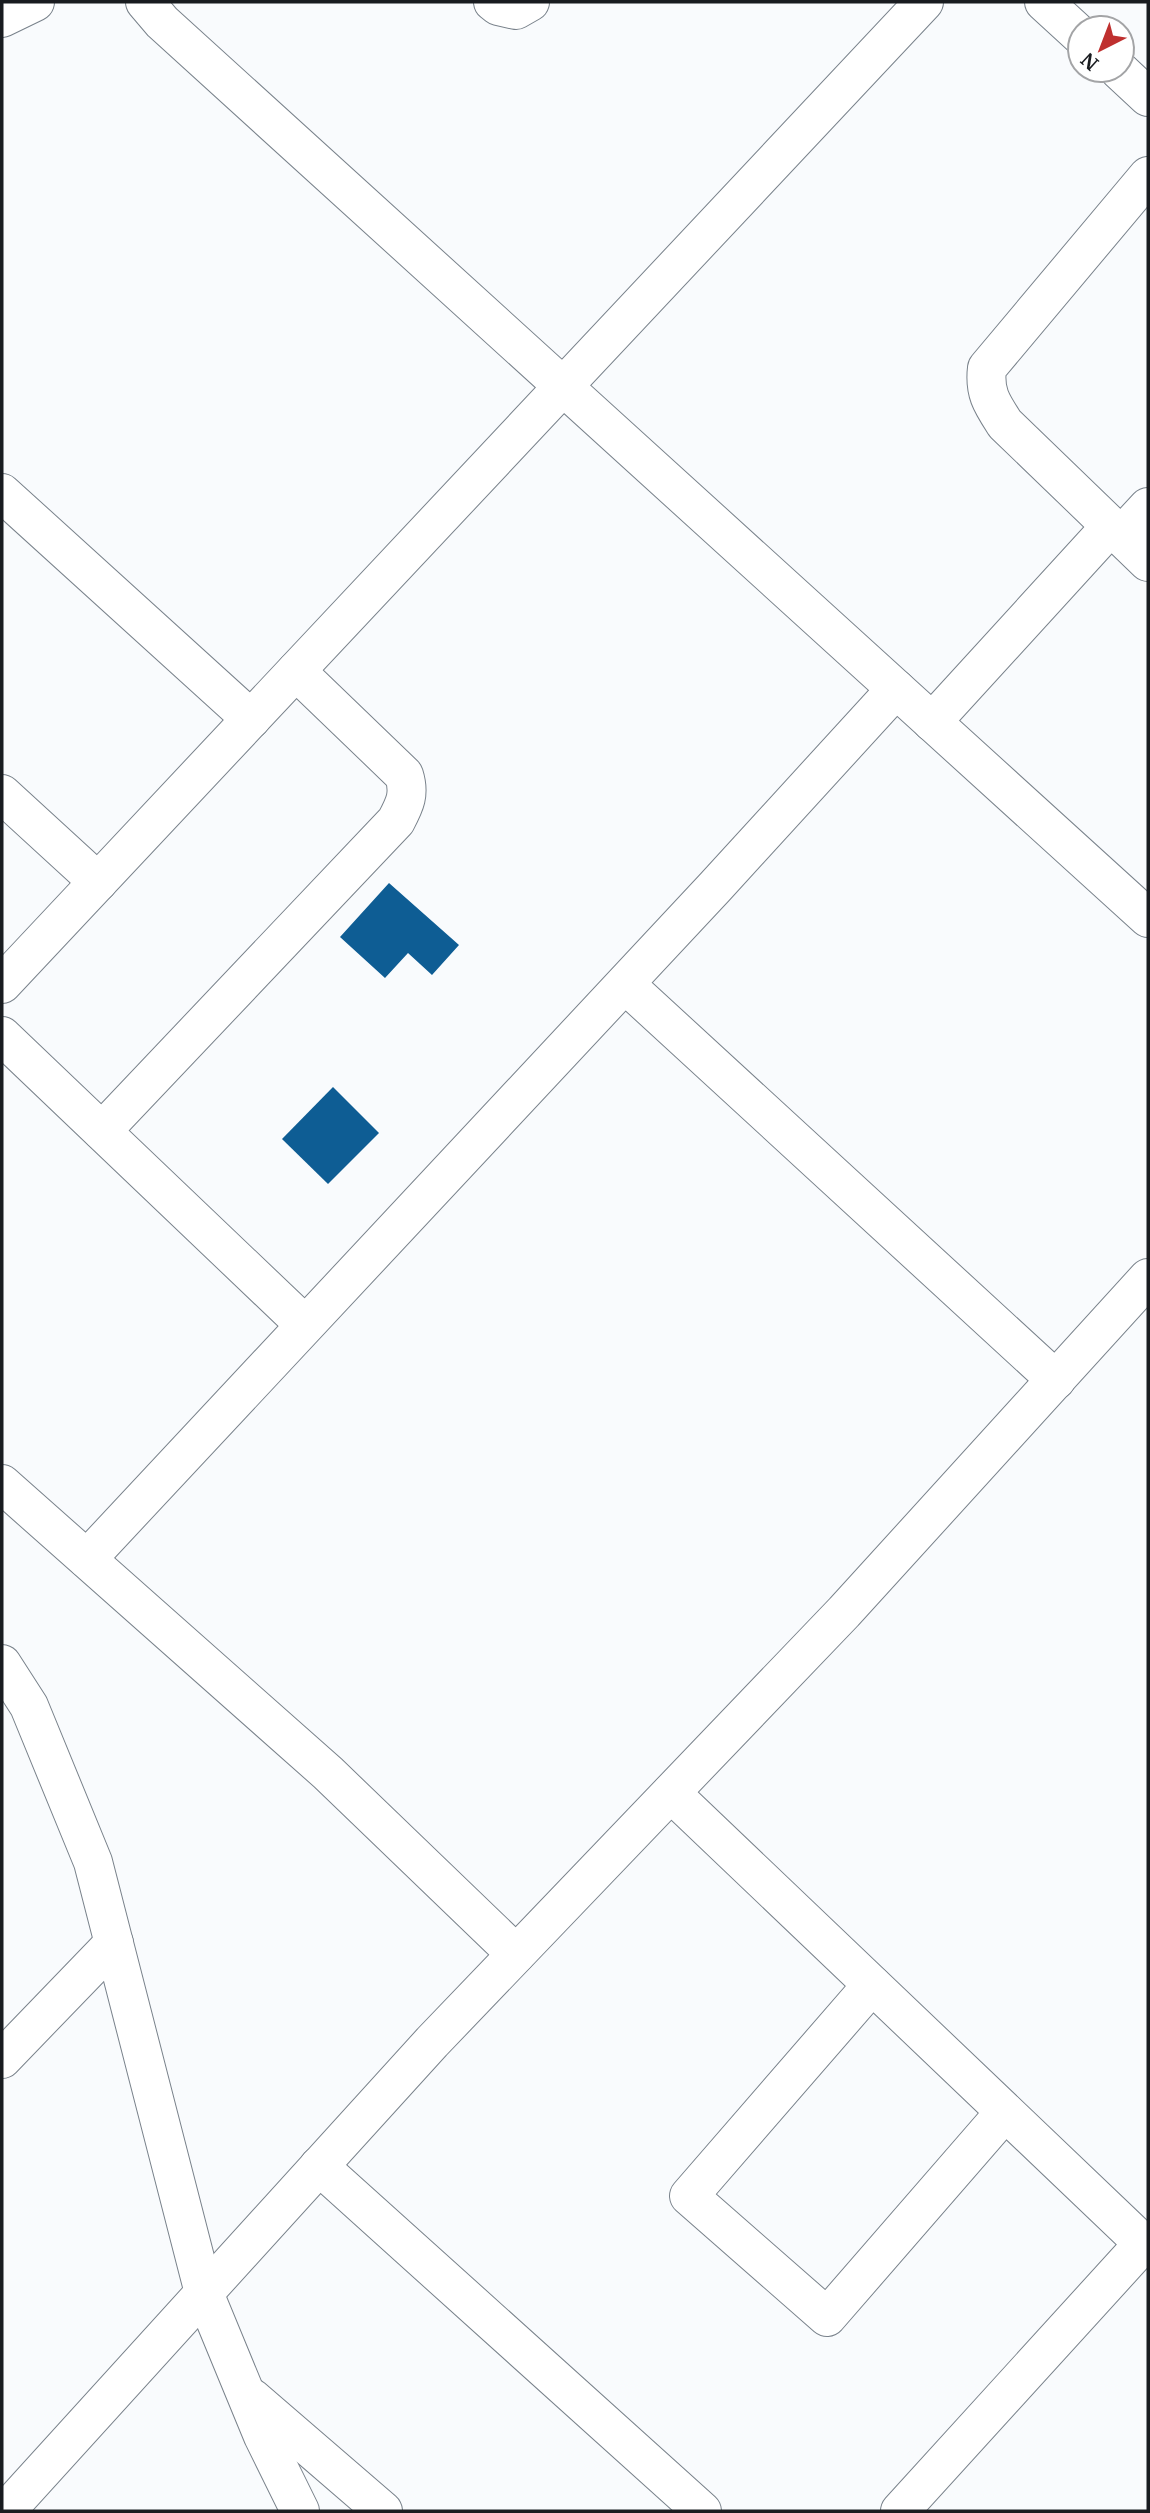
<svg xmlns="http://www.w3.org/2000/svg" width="1150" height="2513" viewBox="0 0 1150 2513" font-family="Merriweather,serif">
  <rect width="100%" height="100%" fill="#f9fbfd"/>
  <g fill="#0e5d94">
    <path d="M389,883L459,945L432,975L408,953L385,978L340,937Z"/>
    <path d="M333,1087L379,1133L328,1184L282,1139Z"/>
  </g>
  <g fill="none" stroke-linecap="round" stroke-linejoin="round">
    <defs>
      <g id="minor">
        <path d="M145,2L162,22L1148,918"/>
        <path d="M493,2L498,6L516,10L530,2"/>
        <path d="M1044,2L1080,35"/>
        <path d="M2,18L35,2"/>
        <path d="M1119,70L1148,97"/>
        <path d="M1148,176L987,368C984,393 992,404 1005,424L1148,562"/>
        <path d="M2,493L251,719"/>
        <path d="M1121,536L1148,507"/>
        <path d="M932,722L1111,526"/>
        <path d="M2,794L98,882"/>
        <path d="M2,984L924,2"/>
        <path d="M625,984L1056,1380"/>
        <path d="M2,1036L305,1325"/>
        <path d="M102,1131L396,821C405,804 410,794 404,775L296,671"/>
        <path d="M2,1484L328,1773L516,1954"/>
        <path d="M87,1559L715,887L896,689"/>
        <path d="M2,1664L29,1706L93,1862L204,2293L263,2436L300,2511"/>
        <path d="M671,1793L1148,2248"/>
        <path d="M872,1985L689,2196L827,2317L1005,2112"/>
        <path d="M2,2059L114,1943"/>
        <path d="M319,2166L702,2511"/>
        <path d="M252,2398L383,2511"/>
        <path d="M6,2511L432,2042L844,1612L1148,1278"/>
        <path d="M900,2511L1143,2244"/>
      </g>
    </defs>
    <use href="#minor" stroke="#79828b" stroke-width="40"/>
    <use href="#minor" stroke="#fff" stroke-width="38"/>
  </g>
  <rect width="1150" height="2513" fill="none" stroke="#191c20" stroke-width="7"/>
  <g transform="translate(1101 49) rotate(222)"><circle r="33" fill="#ffffff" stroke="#a3a4a6" stroke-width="2"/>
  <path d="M0-5L12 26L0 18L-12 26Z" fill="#bf302f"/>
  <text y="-10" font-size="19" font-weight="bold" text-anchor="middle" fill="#191c20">N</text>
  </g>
</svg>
